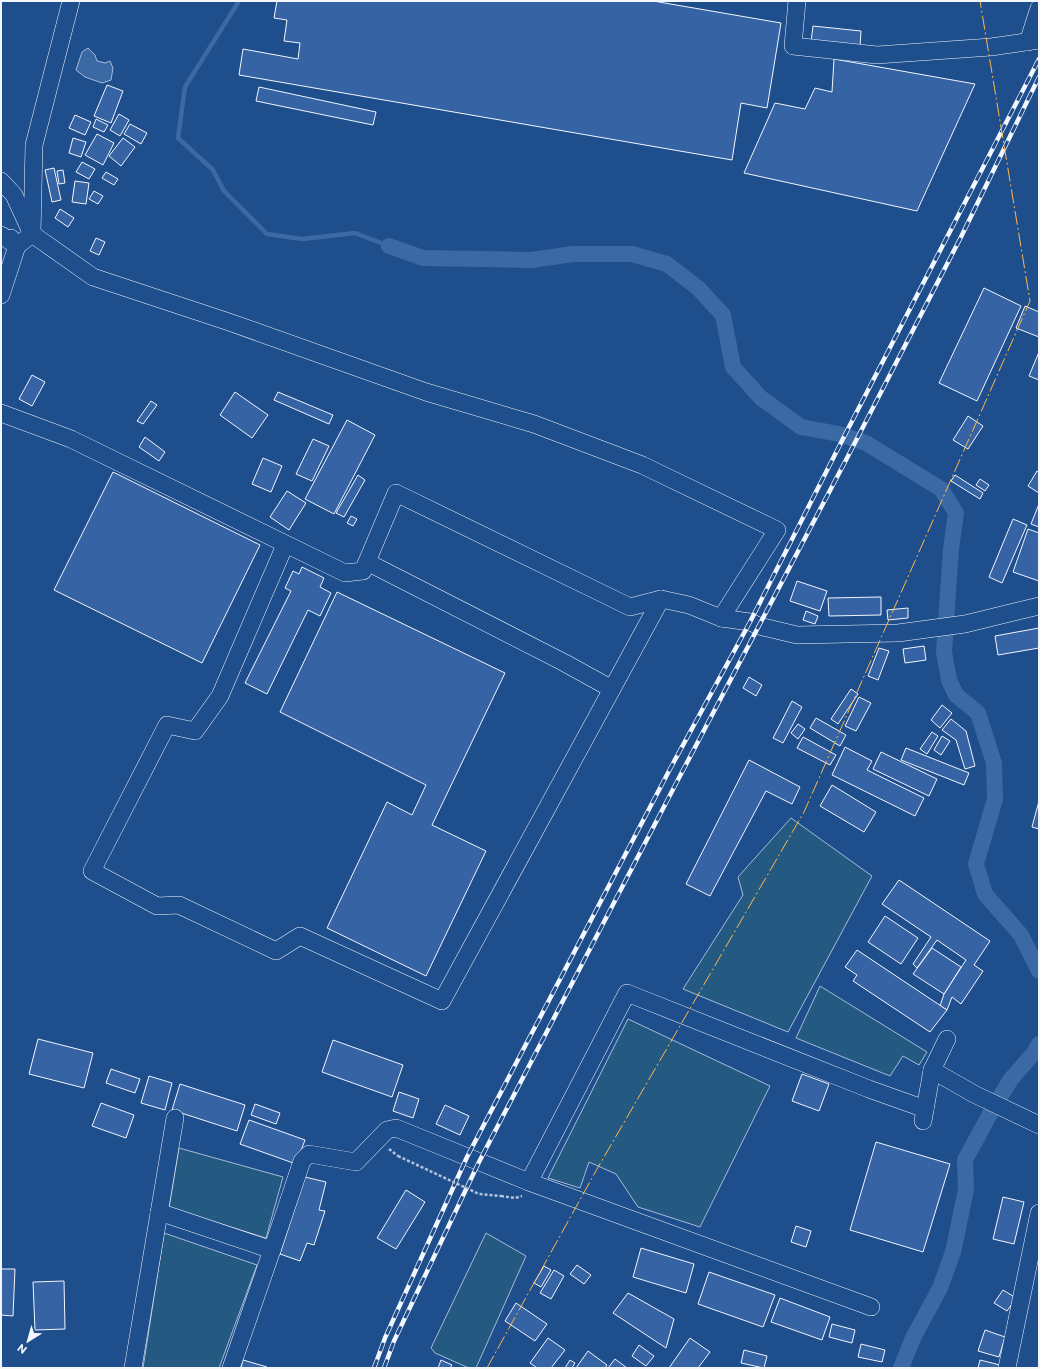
<svg xmlns="http://www.w3.org/2000/svg" width="1040" height="1369" viewBox="0 0 1040 1369" font-family="Commissioner,sans-serif">
  <rect width="100%" height="100%" fill="#1f4e8c"/>
  <g fill="#245a82" stroke="#a8bbd7">
    <path d="M791,818L872,876L788,1032L683,989L743,895L738,877Z"/>
    <path d="M820,986L927,1052L919,1065L903,1056L890,1076L796,1038Z"/>
    <path d="M628,1019L770,1086L700,1227L638,1207L616,1174L589,1162L580,1188L548,1178Z"/>
    <path d="M179,1148L283,1177L266,1238L169,1208Z"/>
    <path d="M164,1233L257,1265L219,1368H143Z"/>
    <path d="M486,1233L526,1256L476,1368H469L435,1353L431,1348Z"/>
  </g>
  <path fill="#3b69a3" stroke="#a8bbd7" d="M88,48L95,55L97,61L105,63L110,61L113,68L111,80L102,83L85,77L76,70L82,52Z"/>
  <g fill="none" stroke-linecap="round" stroke-linejoin="round">
    <path stroke="#3b69a3" stroke-width="4.5" d="M239,1L185,87L178,138L213,170L224,191L267,234L302,239L355,233L389,246"/>
    <g stroke="#3b69a3" stroke-width="16">
      <path d="M389,246L423,258L531,260L573,254H632L667,264L698,288L723,315L733,367L761,398L801,427L839,434L866,443L941,489L956,513L951,549L944,652L949,680L956,695L978,713L994,763L995,799L976,864L985,894L1021,935L1039,971"/>
      <path d="M901,1368L913,1338L940,1288L953,1252L966,1190L965,1160L991,1112L1011,1079L1033,1054L1039,1044"/>
    </g>
  </g>
  <g fill="#3563a3" stroke="#f2f6ff">
    <path d="M277,1H653L781,23L767,108L741,103L732,160L239,75L243,49L298,59L300,43L284,41L287,20L274,18Z"/>
    <path d="M813,26L861,31L860,47L811,42Z"/>
    <path d="M834,59L975,84L917,211L744,173L775,103L805,109L815,88L832,92Z"/>
    <path d="M107,85L123,91L111,123L94,116Z"/>
    <path d="M259,87L376,112L373,125L256,101Z"/>
    <path d="M119,114L129,120L120,136L110,130Z"/>
    <path d="M75,115L91,122L85,135L69,128Z"/>
    <path d="M96,119L108,125L104,132L93,127Z"/>
    <path d="M130,124L147,133L141,144L124,134Z"/>
    <path d="M97,134L114,143L103,165L85,155Z"/>
    <path d="M73,138L86,142L81,157L69,153Z"/>
    <path d="M123,138L135,147L121,166L109,156Z"/>
    <path d="M82,162L95,169L89,179L76,172Z"/>
    <path d="M54,168L61,200L52,202L45,170Z"/>
    <path d="M63,170L65,183L59,184L57,171Z"/>
    <path d="M106,172L118,179L114,185L102,178Z"/>
    <path d="M75,181L89,183L86,204L72,202Z"/>
    <path d="M94,191L103,196L98,204L89,199Z"/>
    <path d="M60,209L74,218L68,227L55,218Z"/>
    <path d="M96,238L105,242L99,255L90,251Z"/>
    <path d="M984,288L1021,306L977,401L939,383Z"/>
    <path d="M1025,306L1039,312V337L1016,328Z"/>
    <path d="M1039,352V380L1029,376Z"/>
    <path d="M32,375L45,382L32,406L19,399Z"/>
    <path d="M235,392L268,415L252,438L220,415Z"/>
    <path d="M278,392L333,415L329,424L274,400Z"/>
    <path d="M151,401L157,405L143,424L137,421Z"/>
    <path d="M968,416L983,426L968,449L953,440Z"/>
    <path d="M347,420L375,435L334,514L305,499Z"/>
    <path d="M145,437L165,452L159,461L139,447Z"/>
    <path d="M313,439L329,446L312,481L296,474Z"/>
    <path d="M263,458L282,466L271,492L252,484Z"/>
    <path d="M1037,471L1039,472V493L1028,486Z"/>
    <path d="M113,472L260,545L202,663L54,590Z"/>
    <path d="M358,475L365,480L344,517L336,513Z"/>
    <path d="M955,475L983,493L980,499L951,481Z"/>
    <path d="M980,479L989,485L985,491L976,485Z"/>
    <path d="M287,491L306,503L289,530L270,517Z"/>
    <path d="M1039,504V527L1031,524Z"/>
    <path d="M351,516L357,519L353,526L347,523Z"/>
    <path d="M1013,519L1027,525L1002,583L989,577Z"/>
    <path d="M1028,529L1039,533V581L1013,572Z"/>
    <path d="M302,567L324,578L320,587L331,593L320,616L308,610L267,694L245,683L291,591L285,588L293,571L299,574Z"/>
    <path d="M797,581L827,591L820,611L790,601Z"/>
    <path d="M337,592L505,673L432,825L486,851L426,976L327,928L387,802L412,815L426,785L280,712Z"/>
    <path d="M881,597V615L829,616L828,598Z"/>
    <path d="M908,608V618L888,620L887,610Z"/>
    <path d="M806,611L818,616L815,624L803,620Z"/>
    <path d="M1039,628V648L998,655L995,636Z"/>
    <path d="M924,646L926,660L905,663L903,649Z"/>
    <path d="M879,648L889,651L878,680L868,676Z"/>
    <path d="M749,677L762,685L756,696L743,688Z"/>
    <path d="M851,689L858,694L838,724L831,719Z"/>
    <path d="M859,697L871,703L856,731L845,726Z"/>
    <path d="M792,701L802,707L783,743L773,738Z"/>
    <path d="M942,705L952,713L940,728L931,720Z"/>
    <path d="M816,718L846,735L840,746L810,728Z"/>
    <path d="M951,719L966,731L975,766L965,769L956,740L942,730Z"/>
    <path d="M798,724L805,729L798,739L791,733Z"/>
    <path d="M932,732L938,736L927,754L920,749Z"/>
    <path d="M942,736L950,741L941,755L934,750Z"/>
    <path d="M803,737L836,755L830,765L797,748Z"/>
    <path d="M845,747L872,761L867,770L924,798L915,816L832,775Z"/>
    <path d="M906,748L969,773L964,785L901,760Z"/>
    <path d="M881,752L937,779L929,796L873,769Z"/>
    <path d="M749,760L800,787L792,804L766,791L710,896L686,884Z"/>
    <path d="M832,785L876,812L864,832L820,806Z"/>
    <path d="M1039,801V829L1032,827Z"/>
    <path d="M899,880L990,941L974,965L983,971L961,1004L952,997L947,1010L940,1006L944,994L966,960L937,940L917,968L913,964L931,937L882,904Z"/>
    <path d="M885,916L918,938L901,964L868,942Z"/>
    <path d="M932,948L961,967L944,994L913,974Z"/>
    <path d="M857,950L947,1010L930,1032L853,981L857,975L845,967Z"/>
    <path d="M38,1039L93,1053L84,1088L29,1074Z"/>
    <path d="M333,1040L403,1065L392,1097L322,1072Z"/>
    <path d="M111,1069L140,1079L135,1093L106,1083Z"/>
    <path d="M802,1074L829,1084L819,1111L792,1101Z"/>
    <path d="M149,1076L172,1083L165,1110L141,1103Z"/>
    <path d="M180,1084L245,1105L237,1131L172,1110Z"/>
    <path d="M399,1092L419,1099L413,1118L393,1111Z"/>
    <path d="M101,1103L134,1115L126,1138L92,1126Z"/>
    <path d="M255,1104L280,1113L276,1124L251,1115Z"/>
    <path d="M445,1105L469,1116L460,1135L436,1124Z"/>
    <path d="M249,1120L305,1140L296,1164L240,1144Z"/>
    <path d="M876,1142L950,1164L923,1252L850,1230Z"/>
    <path d="M305,1177L326,1182L319,1210L325,1211L314,1245L307,1243L300,1261L280,1254Z"/>
    <path d="M406,1190L425,1202L396,1249L377,1238Z"/>
    <path d="M1003,1197L1024,1202L1014,1244L993,1239Z"/>
    <path d="M796,1226L811,1231L806,1247L791,1242Z"/>
    <path d="M641,1248L694,1264L686,1293L633,1277Z"/>
    <path d="M577,1265L591,1275L584,1284L570,1274Z"/>
    <path d="M544,1266L551,1270L541,1287L534,1283Z"/>
    <path d="M1,1269H15L13,1316L1,1315Z"/>
    <path d="M554,1270L564,1276L551,1299L540,1293Z"/>
    <path d="M709,1272L775,1295L763,1327L698,1304Z"/>
    <path d="M64,1281L65,1329L35,1330L33,1282Z"/>
    <path d="M1003,1290L1016,1298L1007,1311L994,1303Z"/>
    <path d="M628,1293L674,1319L666,1348L613,1313Z"/>
    <path d="M780,1298L830,1317L822,1340L771,1322Z"/>
    <path d="M516,1303L547,1324L535,1341L505,1321Z"/>
    <path d="M832,1324L855,1330L852,1343L829,1337Z"/>
    <path d="M985,1330L1005,1337L999,1357L978,1351Z"/>
    <path d="M548,1338L565,1350L551,1368H537L530,1363Z"/>
    <path d="M690,1338L710,1352L698,1368H669Z"/>
    <path d="M861,1344L885,1350L882,1362L858,1357Z"/>
    <path d="M639,1345L654,1356L646,1366L632,1356Z"/>
    <path d="M744,1350L767,1356L764,1368L741,1363Z"/>
    <path d="M588,1351L607,1365L605,1368H576Z"/>
    <path d="M615,1359L627,1368H608Z"/>
    <path d="M243,1360L267,1367V1368H241Z"/>
    <path d="M441,1360L452,1365L450,1368H438Z"/>
    <path d="M570,1360L575,1363L572,1368H565Z"/>
    <path d="M980,1360L1000,1365V1368H978Z"/>
  </g>
  <g fill="none" stroke-linecap="round" stroke-linejoin="round">
    <defs>
      <g id="minor">
        <path d="M797,1L793,46L877,55L991,47L1039,40"/>
        <path d="M1028,42L1039,8"/>
        <path d="M1,181L14,195L30,230"/>
        <path d="M32,234L34,145L71,1"/>
        <path d="M1,235L17,246L32,234L93,277L229,322L426,392L534,424L642,465L777,530L721,618L750,622L759,626L797,635L898,633L965,624L1039,606"/>
        <path d="M1,295L17,246L11,238"/>
        <path d="M1,413L71,439L345,573L363,571L396,493L630,607L661,599"/>
        <path d="M285,545L220,696L195,731L167,725L92,871L157,906L179,905L276,951L300,936L442,1001L661,599L689,605L721,618"/>
        <path d="M367,562L563,662L612,689"/>
        <path d="M947,1039L932,1070L974,1094L1039,1125"/>
        <path d="M923,1121L932,1070"/>
        <path d="M529,1182L627,993L869,1089L925,1109"/>
        <path d="M159,1212L272,1250L302,1161L309,1154L356,1162L387,1130L396,1128L529,1182L871,1307"/>
        <path d="M133,1368L175,1118"/>
        <path d="M231,1368L272,1250"/>
        <path d="M1007,1368L1039,1213"/>
      </g>
    </defs>
    <use href="#minor" stroke="#f2f6ff" stroke-width="18"/>
    <g stroke="#b3c4dc" stroke-width="2.5" stroke-dasharray="3 2" stroke-linecap="butt">
      <path d="M389,1149L398,1156"/>
      <path d="M501,1196L515,1198L522,1196"/>
    </g>
    <use href="#minor" stroke="#1f4e8c" stroke-width="17"/>
    <defs>
      <g id="rail">
        <path d="M374,1368L385,1338L467,1157L670,769L750,622L850,425L1039,59"/>
        <path d="M384,1368L394,1341L479,1162L681,774L846,460L961,237L1039,77"/>
      </g>
    </defs>
    <use href="#rail" stroke="#f2f6ff" stroke-width="4.5"/>
    <use href="#rail" stroke="#1f4e8c" stroke-width="3" stroke-dasharray="9" stroke-linecap="butt"/>
    <path stroke="#b3c4dc" stroke-width="2.5" stroke-dasharray="3 2" stroke-linecap="butt" d="M398,1156L479,1194L501,1196"/>
    <path stroke="#ffb74d" stroke-width="1" stroke-dasharray="14 3 2 3" stroke-linecap="butt" d="M487,1368L597,1169L804,812L1030,301L980,1"/>
  </g>
  <rect width="1040" height="1369" fill="none" stroke="#f2f6ff" stroke-width="4"/>
  <g transform="translate(28 1341) rotate(217)" stroke="#1f4e8c" stroke-width="3" paint-order="stroke">
  <path d="M0-3L7 15L0 10L-7 15Z" fill="#f2f6ff"/>
  <text y="-6" font-size="11" font-weight="bold" text-anchor="middle" fill="#f2f6ff">N</text>
  </g>
</svg>
